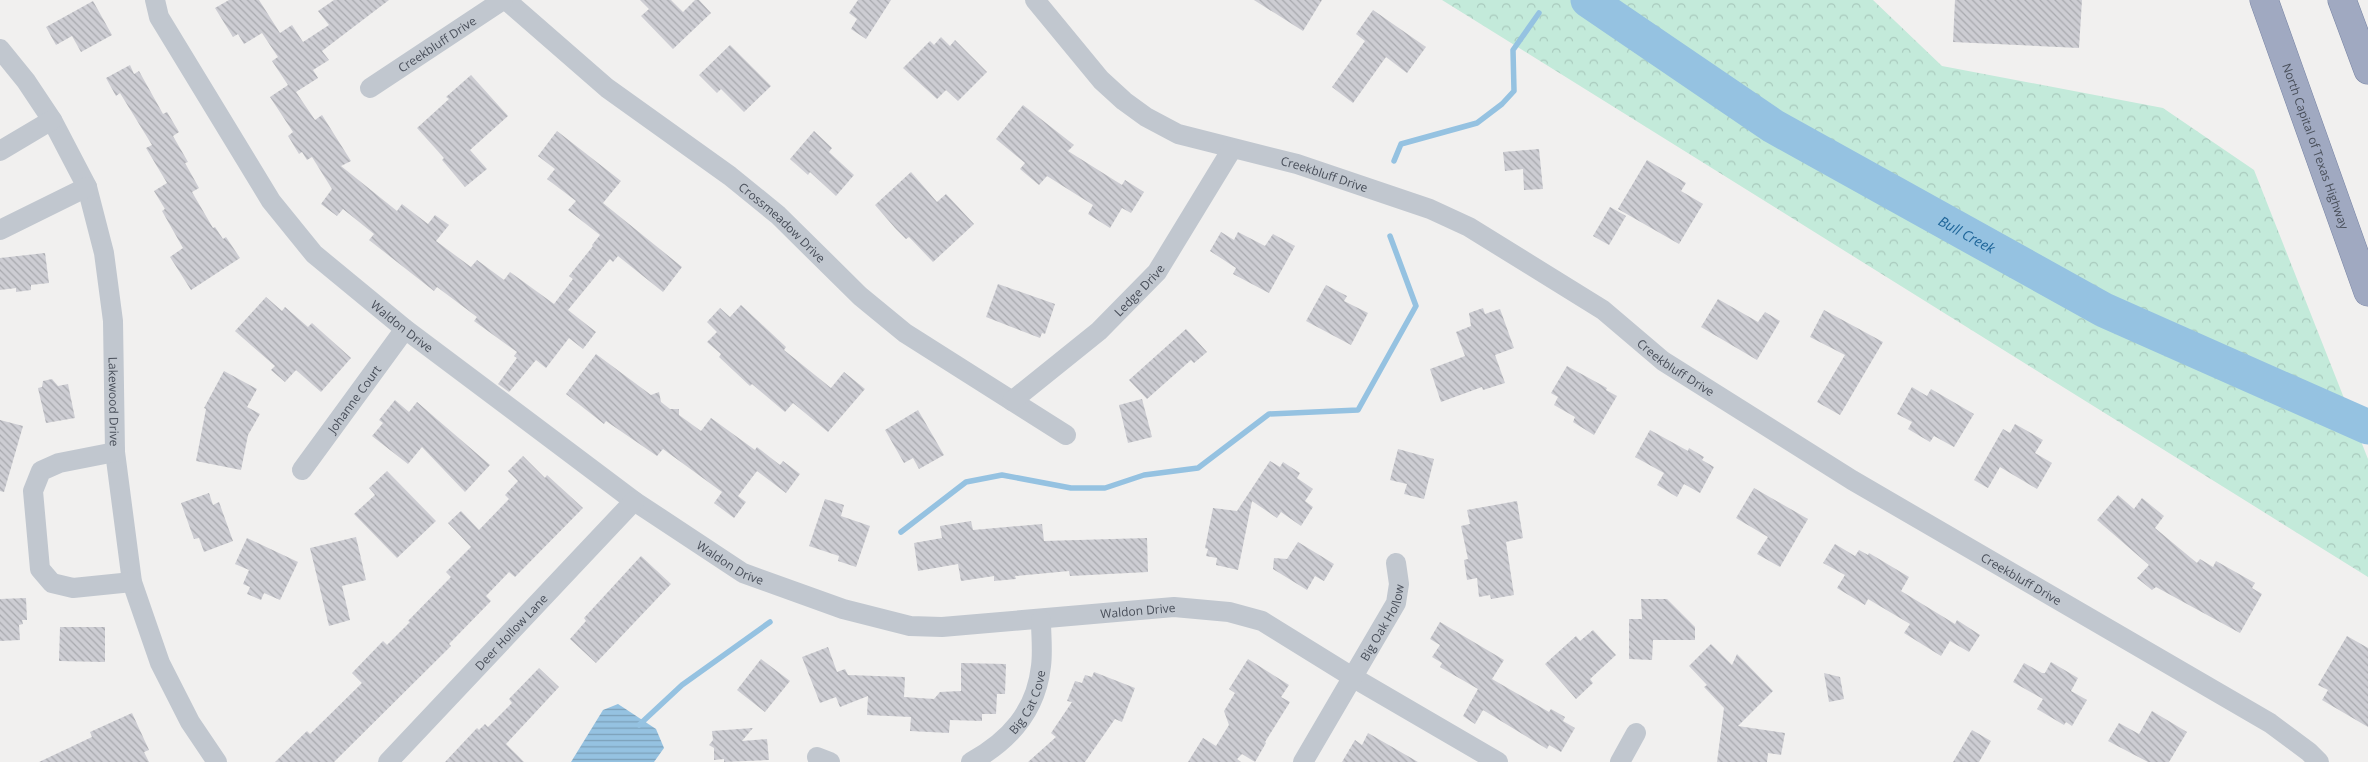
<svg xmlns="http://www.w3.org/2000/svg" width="2368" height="762" viewBox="0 0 2368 762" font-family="'Open Sans',sans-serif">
  <defs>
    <pattern id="forest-crowns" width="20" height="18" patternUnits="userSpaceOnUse" patternTransform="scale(1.25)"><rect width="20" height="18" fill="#c3eada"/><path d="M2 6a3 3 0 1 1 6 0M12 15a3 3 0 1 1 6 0" fill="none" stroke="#a9cabd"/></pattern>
    <pattern id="water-rules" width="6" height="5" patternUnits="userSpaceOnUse" patternTransform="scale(1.25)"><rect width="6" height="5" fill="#95c2e1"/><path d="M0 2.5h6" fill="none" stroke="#7ca0b9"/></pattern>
    <pattern id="building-back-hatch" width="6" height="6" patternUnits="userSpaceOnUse" patternTransform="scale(1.25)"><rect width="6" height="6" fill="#cdcdd3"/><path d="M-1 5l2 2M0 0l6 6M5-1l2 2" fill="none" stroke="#a8a9ae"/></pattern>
  </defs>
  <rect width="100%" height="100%" fill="#f1f0ef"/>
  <path fill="url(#forest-crowns)" d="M1442,0H1873L1942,66L2163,108L2254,170L2368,459V577Z"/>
  <path fill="url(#water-rules)" d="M618,704L656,729L664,748L654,762H571L603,710Z"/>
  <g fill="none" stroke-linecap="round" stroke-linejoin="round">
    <g stroke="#95c2e1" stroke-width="5.5">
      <path d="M1394,161L1401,144L1477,123L1502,104L1514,91L1513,50L1539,13"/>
      <path d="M901,532L966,482L1002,475L1071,488H1105L1144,475L1198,468L1269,414L1358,410L1416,306L1390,236"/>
      <path d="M639,725L682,685L770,622"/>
    </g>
    <path stroke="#95c2e1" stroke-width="35" id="s1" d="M1588,0L1773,126L2104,310L2368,427"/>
  </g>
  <g fill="url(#building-back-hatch)">
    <path d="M229,0H259L280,33L292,25L303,42L329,25L318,11L334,0H389L322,51L329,60L313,70L318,78L296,92L315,120L322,115L351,161L341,166L397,211L402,204L428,224L435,215L449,225L436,241L471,267L477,260L504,280L510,272L554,304L573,279L569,276L593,246L592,245L600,235L568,210L576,201L547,179L555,169L538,156L557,131L621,181L603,203L682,267L663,292L618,256L613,262L610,259L568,310L596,332L583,349L569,338L546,368L536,360L509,392L498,384L517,358L514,356L517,352L474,321L477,317L437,287L434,291L369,240L374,234L343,209L337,216L321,204L332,189L312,157L307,160L302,152L299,154L288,136L293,132L270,97L288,85L272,61L278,57L262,33L244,44L238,34L233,37L215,8Z"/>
    <path d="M640,0H671L683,12L695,0H699L711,13L673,49L641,16L649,9Z"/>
    <path d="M858,0H891L866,39L851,29L857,19L849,13Z"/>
    <path d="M1254,0H1322L1303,31Z"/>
    <path d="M1955,0H2082L2079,48L1953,42Z"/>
    <path d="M93,1L112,35L81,52L72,36L56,45L46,27Z"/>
    <path d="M1373,10L1426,47L1407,73L1386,57L1353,103L1332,87L1365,41L1356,34Z"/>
    <path d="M941,37L950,46L955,40L987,72L958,101L946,90L937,99L903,68L930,41L934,45Z"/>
    <path d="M730,45L771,86L744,112L721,89L717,93L699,75Z"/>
    <path d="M130,65L134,74L139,71L163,114L167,112L179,132L173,136L188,162L185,163L199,188L192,192L213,228L215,227L223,239L226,237L240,258L191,290L170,257L183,248L162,211L165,209L154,191L167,183L146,148L152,145L120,93L116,96L106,78Z"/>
    <path d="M471,75L508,116L470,150L487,169L465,187L442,160L444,158L417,128L449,99L446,97Z"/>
    <path d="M1023,105L1074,145L1068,151L1122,185L1125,180L1144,192L1131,213L1122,208L1110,228L1088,214L1093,205L1047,176L1039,185L1020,169L1025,163L996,139Z"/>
    <path d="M814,131L832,148L829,152L854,175L836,196L810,172L808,175L790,159Z"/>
    <path d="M1539,149L1543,189L1524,190L1523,169L1505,171L1503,152Z"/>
    <path d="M1647,160L1686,183L1681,191L1703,204L1679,244L1618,209Z"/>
    <path d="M911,172L937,202L946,194L974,224L933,262L909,237L906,239L895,228L875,205Z"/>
    <path d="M1610,207L1626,216L1609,245L1593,236Z"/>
    <path d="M1221,232L1234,240L1238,232L1265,246L1273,234L1295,246L1269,293L1233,274L1236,268L1210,251Z"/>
    <path d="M45,253L49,283L31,285V290L16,292V288L0,290V258Z"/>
    <path d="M998,284L1055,304L1045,334L1042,333L1040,338L986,317Z"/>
    <path d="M1326,285L1347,296L1344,301L1368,313L1351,345L1306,321Z"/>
    <path d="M266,297L282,311L285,307L308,327L312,323L351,358L321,392L296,370L285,382L271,370L275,366L235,331Z"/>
    <path d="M1718,299L1758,322L1765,312L1780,321L1757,360L1701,327Z"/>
    <path d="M741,305L786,347L784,350L831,388L844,372L865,389L828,432L793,403L785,412L752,384L750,386L719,357L721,354L707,342L717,332L707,322L720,308L730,317Z"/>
    <path d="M1483,308L1485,314L1500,309L1514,348L1495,355L1505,383L1483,390L1482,387L1441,402L1430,369L1465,356L1456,332L1471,326L1469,313Z"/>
    <path d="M1824,310L1883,342L1840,415L1817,402L1845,355L1810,337Z"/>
    <path d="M1186,329L1207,352L1194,363L1191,360L1147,399L1129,380Z"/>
    <path d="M596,354L651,395L659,392L661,402L670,409H679V415L701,431L711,418L755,450L757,447L780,465L783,461L800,474L786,493L757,471L738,496L746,502L734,518L714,503L722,492L663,449L657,456L606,421L604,424L566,394Z"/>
    <path d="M1567,366L1607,388L1606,390L1617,396L1594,435L1573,422L1575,417L1554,405L1558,397L1551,393Z"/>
    <path d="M224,371L257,389L247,407L260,414L248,435L241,470L196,461L206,409L204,408Z"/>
    <path d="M52,379L58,386L68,384L75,418L46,423L38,388L42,387L43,381Z"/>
    <path d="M1912,387L1927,396L1931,389L1974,414L1954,447L1934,436L1930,442L1908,429L1912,422L1897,414Z"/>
    <path d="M1142,399L1152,437L1128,443L1119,405Z"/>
    <path d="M395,400L409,412L417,402L490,465L465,492L422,447L408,464L372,436L383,423L379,420Z"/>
    <path d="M918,410L944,455L919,469L913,458L904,463L885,430Z"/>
    <path d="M0,420L23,426L4,492L0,491Z"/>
    <path d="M2015,424L2043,440L2035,453L2052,463L2037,489L2000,467L1988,488L1974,480L2003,429L2010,433Z"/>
    <path d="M1650,430L1688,451L1689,448L1704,457L1702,460L1714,467L1700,493L1684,484L1677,497L1657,485L1664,473L1635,457Z"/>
    <path d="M1398,449L1434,459L1424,499L1404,494L1407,484L1390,480Z"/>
    <path d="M523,456L545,478L547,475L583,508L515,577L509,572L486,596L491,601L449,644L451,646L334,762H275L307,731L310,734L362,683L352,673L383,641L387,645L410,622L408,621L451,577L446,572L471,547L448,523L461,511L479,530L509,499L505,495L518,481L508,471Z"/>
    <path d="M1270,461L1280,467L1283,462L1300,473L1297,478L1313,489L1305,501L1313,507L1301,526L1281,512L1277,518L1252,501L1238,570L1216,565L1217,558L1206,556L1208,549L1205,548L1213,508L1237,511Z"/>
    <path d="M387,471L436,521L397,558L354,514L375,495L369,488Z"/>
    <path d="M1754,488L1808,519L1780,567L1757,554L1768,537L1736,518Z"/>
    <path d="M209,493L213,505L219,502L233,541L204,552L199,538L194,539L181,503Z"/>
    <path d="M2118,495L2134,509L2142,498L2164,516L2155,528L2197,563L2200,559L2213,567L2216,561L2255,583L2252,588L2262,594L2240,633L2156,587L2152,590L2137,578L2149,565L2097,520Z"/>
    <path d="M825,499L844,505L841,516L870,526L856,567L838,561L839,556L809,546Z"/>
    <path d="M1517,501L1523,538L1506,542L1514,595L1491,599L1490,595L1479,597L1477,578L1467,580L1464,560L1468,559L1461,526L1470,524L1467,510Z"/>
    <path d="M971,521L973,530L1042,524L1044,541L1147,538L1148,572L1070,576L1069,571L1015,576L1016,579L994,581V576L961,581L958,564L918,571L914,543L942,538L940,526Z"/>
    <path d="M356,537L366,580L342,586L350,620L329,626L310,548Z"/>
    <path d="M247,538L298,562L280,600L264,593L261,600L247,594L250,587L243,584L249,570L235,564Z"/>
    <path d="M1298,542L1334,564L1324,581L1315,576L1307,590L1273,569L1274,558L1287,559Z"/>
    <path d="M1835,544L1855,556L1859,550L1868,555L1869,553L1909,577L1901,591L1955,624L1957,620L1980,635L1969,652L1950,641L1941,656L1904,633L1910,624L1868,599L1865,605L1837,588L1845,575L1823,563Z"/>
    <path d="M641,556L671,584L596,663L570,639L586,621L584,618Z"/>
    <path d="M26,598L27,620H22L23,624L19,625L20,640L0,641V599Z"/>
    <path d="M1641,599H1667L1695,627V640H1653L1652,660L1629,659V619H1642Z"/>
    <path d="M1440,622L1504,660L1492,679L1549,712L1551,709L1565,717L1563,721L1575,728L1561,752L1549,745L1547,749L1483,710L1475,724L1463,716L1478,689L1440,667L1442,663L1432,657L1440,645L1430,639Z"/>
    <path d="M60,627H105V662L59,661Z"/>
    <path d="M1593,630L1616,655L1590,679L1593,683L1576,699L1545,664L1576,636L1580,641Z"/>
    <path d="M2347,636L2368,648V727L2322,700L2328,690L2318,685Z"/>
    <path d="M1711,644L1732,665L1737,654L1773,691L1738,726L1785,733L1781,755L1768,753L1767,762H1717L1724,708L1704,687L1707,685L1689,666Z"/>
    <path d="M828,647L837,672L845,669L848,675L905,677L904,697L934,699L940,692L961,691V663L1006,664L1005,694H997L996,714H982V721L950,720L949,733L910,731L911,717L867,715L868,696L840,707L836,697L820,703L802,657Z"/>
    <path d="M761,659L790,681L765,712L737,690Z"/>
    <path d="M1248,659L1289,685L1281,697L1290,702L1265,742L1266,743L1255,762L1242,754L1237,759L1241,762H1188L1203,738L1216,746L1229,725L1224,711L1235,693L1229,689Z"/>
    <path d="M2051,662L2078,678L2071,691L2087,700L2072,726L2066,722L2064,725L2037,709L2043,699L2013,682L2024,663L2042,673H2045Z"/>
    <path d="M539,668L559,687L506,744L524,762H445L477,728L479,730L485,724L488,727L512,703L509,699Z"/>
    <path d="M1094,672L1135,688L1122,722L1115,719L1085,762H1028L1056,737L1051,733L1072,702L1067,701L1075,681L1082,683L1085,675L1092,677Z"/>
    <path d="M1824,673L1840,677L1844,699L1829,702Z"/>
    <path d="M2152,711L2187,732L2169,762H2148L2108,741L2119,723L2139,734Z"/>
    <path d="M132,713L149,750L144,752L149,762H39L92,737L90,732Z"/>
    <path d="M753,728L742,741L767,739L769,760L724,762V759L714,760V748L709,745L713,740L712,731Z"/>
    <path d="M1972,730L1991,741L1979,762H1953Z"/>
    <path d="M1368,733L1418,762H1342L1355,740L1362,745Z"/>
  </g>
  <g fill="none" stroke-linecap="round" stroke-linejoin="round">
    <defs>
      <g id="trunk">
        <path id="s12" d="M2264,0L2368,292"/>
        <path d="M2342,0L2368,70"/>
      </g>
    </defs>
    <use href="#trunk" stroke="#7884a4" stroke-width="29"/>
    <g stroke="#c1c7cf" stroke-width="20">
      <path id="s2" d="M155,0L159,17L271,201L314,254L405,329L634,501L743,573L843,609L910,626L942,627L1174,607L1229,612L1262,621L1354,678L1498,762"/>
      <path id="s3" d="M506,0L607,88L730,176L778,215L860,296L905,333L1066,435"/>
      <path id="s4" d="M1035,0L1101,80L1124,101L1146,117L1178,134L1297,164L1430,209L1469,227L1603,310L1663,361L1852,480L2270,723L2309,752L2319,762"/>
      <path id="s5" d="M0,49L26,81L52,120L87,187L104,253L113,321L115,452L132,582L160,663L190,722L217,762"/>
      <path id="s6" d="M370,88L503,0"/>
      <path d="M0,151L52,120"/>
      <path d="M0,230L87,187"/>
      <path id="s7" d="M1012,401L1099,331L1157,272L1232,149"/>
      <path d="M115,452L59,463L41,471L33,491L40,569L52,583L73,588L132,582"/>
      <path id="s8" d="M302,470L405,329"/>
      <path d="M817,757L830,762"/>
      <path id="s9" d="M388,762L634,501"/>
      <path id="s10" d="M971,762C1009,741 1036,712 1041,666C1043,651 1041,635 1041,620"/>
      <path id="s11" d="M1303,762L1396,603L1399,584L1396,563"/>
      <path d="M1620,762L1636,733"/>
    </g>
    <use href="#trunk" stroke="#a0a9c1" stroke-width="28"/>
  </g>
  <g text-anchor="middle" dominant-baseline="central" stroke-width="5" stroke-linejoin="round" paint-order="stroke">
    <g font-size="12" fill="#494f5a" stroke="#fff">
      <text stroke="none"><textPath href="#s6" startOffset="80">Creekbluff Drive</textPath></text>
      <text stroke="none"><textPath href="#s12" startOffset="155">North Capital of Texas Highway</textPath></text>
      <text stroke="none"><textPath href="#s4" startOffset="350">Creekbluff Drive</textPath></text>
      <text stroke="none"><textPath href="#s3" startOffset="355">Crossmeadow Drive</textPath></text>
      <text stroke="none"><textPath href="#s7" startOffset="169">Ledge Drive</textPath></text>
      <text stroke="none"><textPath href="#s2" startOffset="415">Waldon Drive</textPath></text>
      <text stroke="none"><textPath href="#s4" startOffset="755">Creekbluff Drive</textPath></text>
      <text stroke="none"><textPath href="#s8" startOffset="88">Johanne Court</textPath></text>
      <text stroke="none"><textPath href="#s5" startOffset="381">Lakewood Drive</textPath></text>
      <text stroke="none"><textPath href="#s2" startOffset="820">Waldon Drive</textPath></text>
      <text stroke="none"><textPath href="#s4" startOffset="1160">Creekbluff Drive</textPath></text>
      <text stroke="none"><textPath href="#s2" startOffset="1240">Waldon Drive</textPath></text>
      <text stroke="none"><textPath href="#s11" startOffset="161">Big Oak Hollow</textPath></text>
      <text stroke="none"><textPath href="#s9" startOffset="179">Deer Hollow Lane</textPath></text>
      <text stroke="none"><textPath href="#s10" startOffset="85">Big Cat Cove</textPath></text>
    </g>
    <g font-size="14" font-style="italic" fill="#1e6599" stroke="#fff">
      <text stroke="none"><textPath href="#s1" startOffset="446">Bull Creek</textPath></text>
    </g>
  </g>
</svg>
